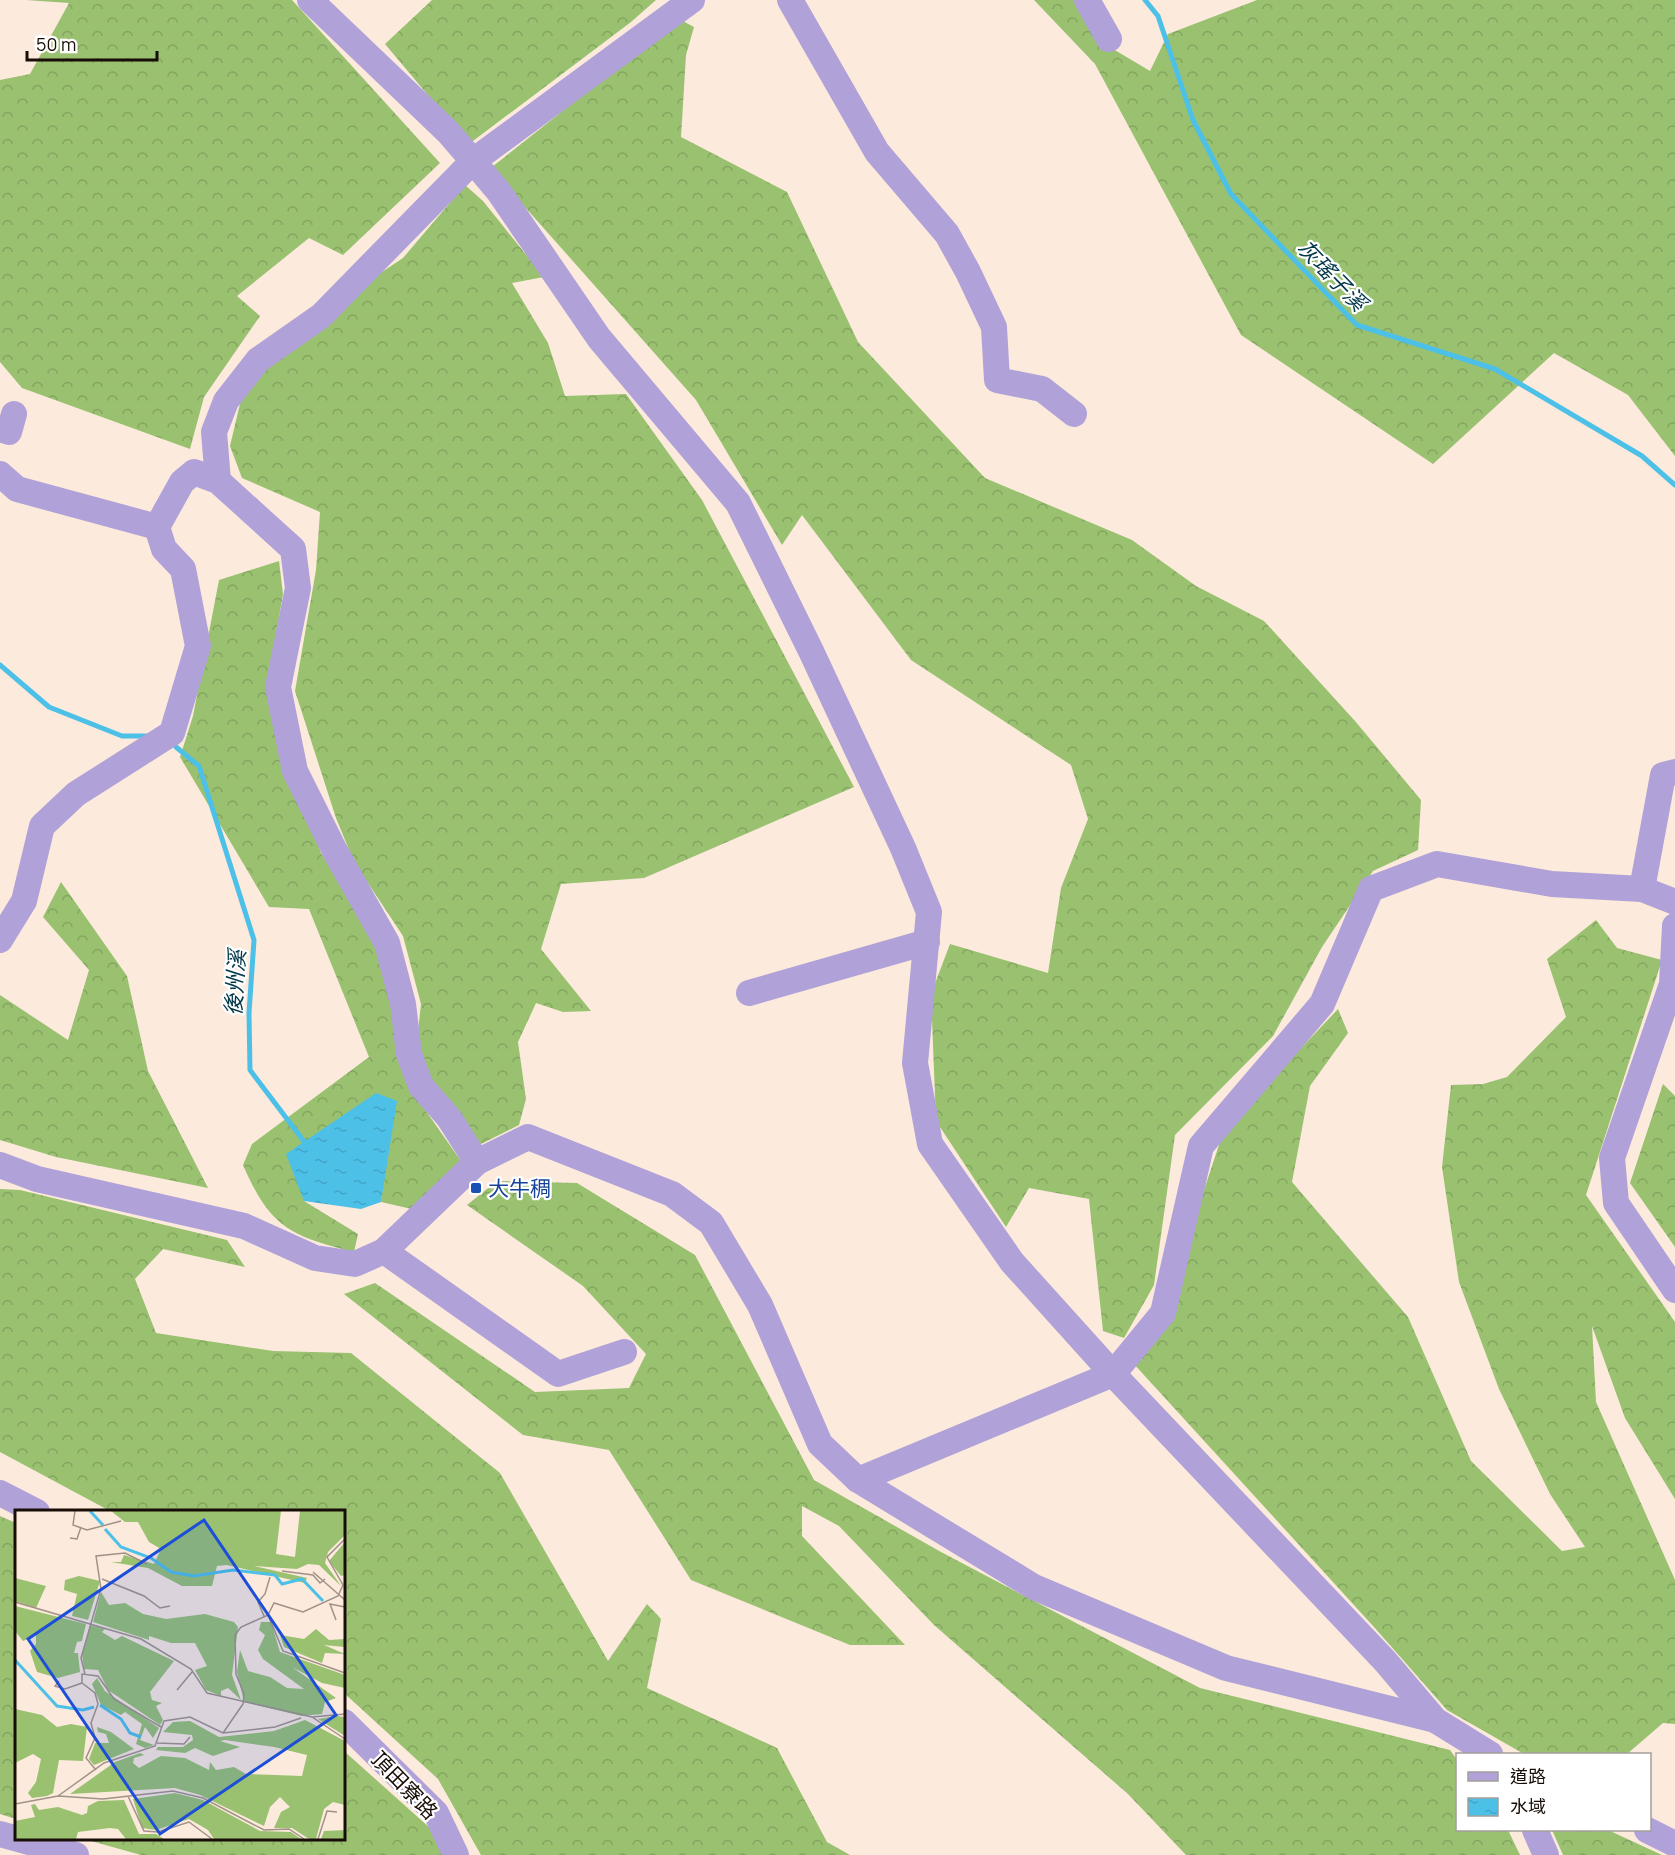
<svg xmlns="http://www.w3.org/2000/svg" width="1675" height="1855" viewBox="0 0 1675 1855" font-family="Manrope,'Noto Sans TC',sans-serif">
  <defs>
    <pattern id="forest-crowns" width="20" height="18" patternUnits="userSpaceOnUse" patternTransform="scale(1.5)"><rect width="20" height="18" fill="#99c170"/><path d="M2 6a3 3 0 1 1 6 0M12 15a3 3 0 1 1 6 0" fill="none" stroke="#83a560"/></pattern>
    <pattern id="water-ripples" width="26" height="14" patternUnits="userSpaceOnUse" patternTransform="scale(1.5)"><rect width="26" height="14" fill="#4dc0e8"/><path d="M2 4q2-2 4 0t4 0M15 11q2-2 4 0t4 0" fill="none" stroke="#42a4c6"/></pattern>
  </defs>
  <rect width="100%" height="100%" fill="#fceadc"/>
  <g fill="url(#forest-crowns)">
    <path d="M26,0H292L440,163L343,255L309,238L237,296L260,316L204,397L190,449L22,388L0,362V80L30,74L69,3Z"/>
    <path d="M432,0H656L631,22L469,144L385,44Z"/>
    <path d="M1034,0H1075L1103,43L1150,71L1168,34L1257,0H1675V456L1628,395L1554,353L1433,464L1241,335L1095,64Z"/>
    <path d="M679,19L694,27L686,55L681,137L787,192L858,342L985,478L1132,540L1196,586L1264,621L1355,721L1421,800L1418,850L1373,871L1322,947L1273,1036L1175,1135L1154,1285L1124,1338L1103,1331L1089,1199L1029,1188L1006,1227L936,1121L931,994L950,944L1048,973L1061,888L1088,819L1071,765L911,660L802,515L782,545L696,400L501,180L492,167Z"/>
    <path d="M465,185L483,201L544,277L512,283L548,343L565,396L626,394L702,500L854,787L644,878L561,884L541,949L591,1011L563,1012L536,1003L518,1042L526,1099L519,1125L479,1145L415,1059L421,1004L403,936L354,862L336,818L295,691L316,570L320,512L242,478L230,446L243,391L346,296L403,258Z"/>
    <path d="M279,561L283,594L268,681L321,853L379,938L421,1104L461,1161L416,1210L381,1202L385,1168L304,1201L358,1234L354,1252C290,1236 270,1227 243,1165L252,1144L369,1057L309,909L269,907L180,757L193,716L219,580Z"/>
    <path d="M61,882L127,976L148,1071L208,1188L56,1157L0,1140V995L68,1040L89,970L43,917Z"/>
    <path d="M1596,920L1617,948L1662,960L1586,1195L1675,1322V1499L1625,1418L1592,1326L1596,1402L1675,1580V1724L1663,1723L1627,1754H1524L1447,1710L1374,1627L1133,1363L1163,1313L1220,1142L1253,1099L1338,1009L1348,1033L1310,1086L1292,1182L1408,1317L1471,1461L1562,1551L1585,1547L1550,1494L1499,1389L1459,1282L1442,1167L1451,1085L1483,1084L1507,1077L1566,1017L1547,959Z"/>
    <path d="M1663,1084L1675,1096V1247L1630,1183Z"/>
    <path d="M497,1181L577,1183L695,1255L814,1480L941,1552L1200,1688L1450,1750L1457,1760L1458,1830H1508L1520,1855H1186L1128,1794L934,1625L839,1526L802,1506V1536L905,1645H850L691,1580L609,1450L523,1435L344,1294L375,1283L535,1392L629,1388L646,1354L583,1286L467,1205Z"/>
    <path d="M0,1189L20,1190L227,1240L245,1267L163,1249L135,1279L156,1333L273,1351L351,1353L500,1473L608,1661L647,1604L661,1619L647,1688L777,1748L827,1842L850,1855H481L438,1779L344,1693V1512L110,1511L0,1452Z"/>
    <path d="M0,1516L16,1523V1819L0,1814Z"/>
    <path d="M344,1751L430,1828L444,1855H141L84,1839L344,1838Z"/>
    <path d="M1552,1830H1608L1662,1855H1563Z"/>
  </g>
  <path fill="url(#water-ripples)" d="M376,1093L397,1101L381,1202L361,1209L304,1201L286,1154Z"/>
  <g fill="none" stroke-linecap="round" stroke-linejoin="round">
    <g stroke="#4dc0e8" stroke-width="5">
      <path d="M1145,0L1158,16L1193,120L1231,194L1357,325L1495,369L1642,456L1675,485"/>
      <path d="M0,665L49,707L122,736H149"/>
      <path d="M176,747L199,766L254,940L249,1013L250,1070L309,1148"/>
    </g>
    <g stroke="#b0a1d8" stroke-width="26">
      <path d="M310,0L448,132L473,161L499,192L599,338L738,503L811,651L903,848L929,912L915,1063L930,1144L1012,1262L1113,1374L1385,1661L1435,1720L1490,1754"/>
      <path d="M790,0L877,152L947,234L968,272L994,327L997,380L1042,389L1074,414"/>
      <path d="M1087,0L1109,39"/>
      <path d="M0,429L9,432L14,414"/>
      <path d="M0,474L17,489L157,527"/>
      <path d="M218,481L214,432L226,401L258,360L321,316L473,161L692,0"/>
      <path d="M1642,889L1663,775L1675,772"/>
      <path d="M1675,926L1672,984L1612,1158L1616,1203L1675,1290"/>
      <path d="M0,940L24,901L42,826L76,794L172,733L198,646L183,569L164,549L157,527L182,482L194,472L218,481L293,549L298,588L278,687L295,771L335,851L387,943L403,1004L409,1054L421,1086L449,1118L477,1162"/>
      <path d="M749,993L927,942"/>
      <path d="M0,1165L37,1179L244,1226L315,1258L355,1264L384,1251L477,1162L528,1137L672,1194L711,1223L760,1305L820,1444L858,1480L1034,1587L1226,1668L1435,1720"/>
      <path d="M384,1251L558,1374L624,1352"/>
      <path d="M858,1480L1113,1374L1163,1313L1201,1146L1322,1004L1371,889L1437,864L1552,884L1642,889L1675,902"/>
      <path d="M0,1493L37,1512"/>
      <path d="M344,1722L436,1813L456,1855"/>
      <path d="M1535,1830L1546,1855"/>
      <path d="M1647,1830L1675,1844"/>
      <path d="M0,1834L76,1855"/>
    </g>
  </g>
  <rect fill="#1a4fb4" stroke="#fff" stroke-width="2" x="470" y="1182" width="12" height="12" rx="3"/>
  <g text-anchor="middle" dominant-baseline="central" stroke-width="4.5" stroke-linejoin="round" paint-order="stroke">
    <g font-size="21" fill="#164399" stroke="#fff" text-anchor="start">
      <text x="488" y="1188">大牛稠</text>
    </g>
    <g font-size="21" fill="#180e07" stroke="#fff">
      <text transform="translate(405 1785) rotate(46)">頂田寮路</text>
    </g>
    <g font-size="22" font-style="italic" fill="#023849" stroke="#fff">
      <text transform="translate(1332 275) rotate(46)">灰瑤子溪</text>
      <text transform="translate(235 983) rotate(-86)">後州溪</text>
    </g>
  </g>
  <g transform="translate(15 1510)">
    <rect width="330" height="330" fill="#fceadc"/>
    <path d="M96,1H266L261,44L280,47L285,1H330V25L313,42L310,53L326,76L304,55L293,54L282,59L239,56L292,68L290,73L212,55L202,56L197,76H167L133,58L96,52H106L109,45L139,54L146,39L134,32L123,12H110ZM330,32V65L326,66L314,51ZM64,66L85,71L73,110L57,106L62,84L49,80L50,70ZM0,68L31,76L21,98L0,91ZM86,82L94,95L110,93L128,104L151,109L190,104L219,112L223,117L217,165L226,190L213,178L206,181V186L191,180L180,160L192,156L180,133H156L134,126V130L78,112ZM0,96L71,114L67,131L62,132L59,143H63L65,162L43,168L22,162L15,141L21,134V125L8,131L0,121ZM246,112H256L265,142L330,165V178L307,173L277,157L321,188L310,192L307,204L287,206L229,192L222,162L225,140L233,161L255,167L272,178L289,179L248,149L243,140L250,125L244,120ZM75,115L90,119L87,122L100,130L107,126L159,151L135,182L137,190L147,193L141,196L148,210L145,215L93,180L83,160L69,159L67,144ZM301,119L314,130L330,129V137L309,135L330,144L310,143L307,153L269,137L265,125L289,129ZM82,168L90,181L144,218L138,228L130,217L125,230L139,235L130,238L121,234L127,214L110,202L106,205L86,195L77,174ZM0,199L27,205L42,217L56,214L72,217L68,251L44,250L38,283L32,286L17,288L13,283L21,272L26,249L18,244L0,253ZM322,206L330,207V226L303,209ZM290,210L330,231V295L318,292L309,299L301,329H294L277,318H259L266,302L275,297L265,287L255,297L249,316L185,285L160,278L55,284L100,252L125,243L129,245L119,248L118,253L124,258L146,246L170,248L194,260L195,252L201,260L219,257L231,264L287,266L292,245L259,237L210,230L205,231L225,237L198,246L180,238L170,243L141,240L143,237H168L178,230L177,225L148,222L158,212L175,211L204,227L259,221ZM82,217L96,222L119,239L79,255L74,249L80,233H94L91,224L83,222ZM160,283L188,290L245,321L276,322L286,329H199L193,320L174,309L141,320L127,318L118,289ZM109,290L124,324H141L149,329H111L103,319L95,318L63,322L61,329H0V311L20,307L16,295L20,294L24,300L43,297L67,305L72,303L73,296L83,291ZM330,320V329H306L309,321Z" fill="#99c170"/>
    <path fill="none" stroke="#4dc0e8" stroke-width="3" d="M75,1L88,15M90,19L106,37L136,48L156,62L179,66L218,60L260,65L267,74L287,69L308,91M0,150L42,196L68,200L79,197M85,195L106,209L115,223L126,227"/>
    <path fill="none" stroke="#a19287" stroke-width="1.5" d="M60,1L58,15L72,20L106,11M55,28L62,29L66,17M330,29L312,47L328,75L323,86L288,102L259,93L253,105L268,141L330,163M267,61L298,65L305,73L310,69M298,62L330,90M87,69L129,86L145,98L155,96M0,92L126,129L176,159L192,183L297,207L330,229M249,106L243,92L250,84L255,67M321,110L315,94L330,97M70,164L66,148L86,79L81,46L110,43L132,54M44,171L40,176L50,179L67,173M162,180L177,162M297,207L330,204M208,223L228,194L229,184L221,164L220,125L226,117L253,105M142,233L169,234L175,227M81,260L71,248L80,228L76,213L83,194L80,183L67,173V164L83,166L99,189L146,217M43,286L89,253L140,236L149,211L175,207L208,223L260,217L286,208M113,286L129,321L143,322L174,312L197,329M0,294L43,286L88,289L158,281L188,288L249,320L274,319L289,329M303,329L312,301L322,302"/>
    <path fill="#1d4ed8" fill-opacity="0.15" stroke="#1d4ed8" stroke-width="3" d="M189,10L321,205L145,324L13,129Z"/>
    <rect width="330" height="330" fill="none" stroke="#180e07" stroke-width="3"/>
  </g>
  <rect x="1456" y="1753" width="195" height="78" fill="#ffffff" stroke="#a39f9c" stroke-width="1.5"/>
  <rect x="1468" y="1772" width="30" height="9" fill="#b0a1d8" stroke="#a39f9c" stroke-width="1.5"/>
  <text x="1510" y="1783" font-size="18" fill="#180e07">道路</text>
  <rect x="1468" y="1798" width="30" height="18" fill="url(#water-ripples)" stroke="#a39f9c" stroke-width="1.5"/>
  <text x="1510" y="1813" font-size="18" fill="#180e07">水域</text>
  <path d="M27 51v9h130v-9" fill="none" stroke="#180e07" stroke-width="3"/>
  <text x="36" y="51" font-size="18" fill="#180e07" stroke="#ffffff" stroke-width="4.5" paint-order="stroke">50 m</text>
</svg>
